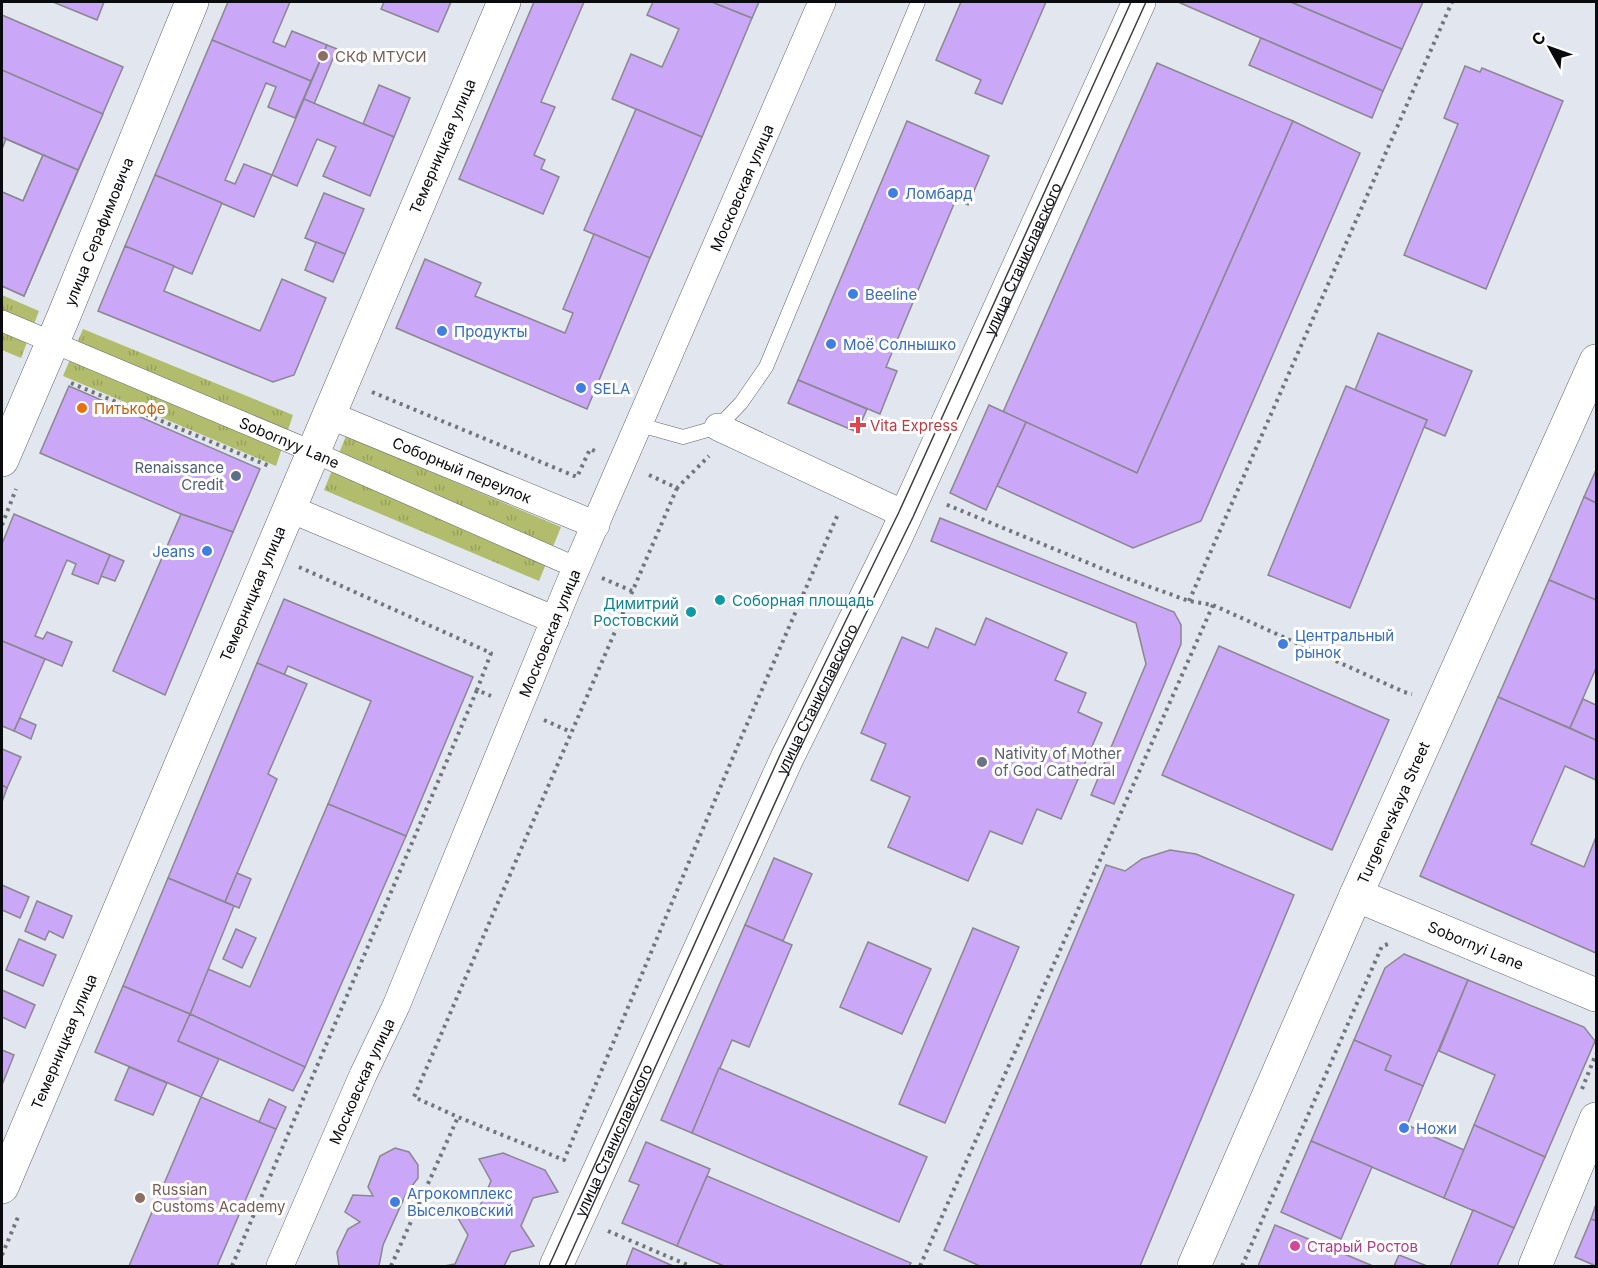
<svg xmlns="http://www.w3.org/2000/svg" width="1598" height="1268" viewBox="0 0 1598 1268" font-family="Inter,sans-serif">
  <defs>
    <pattern id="grass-tufts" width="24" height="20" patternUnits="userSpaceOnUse" patternTransform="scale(1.5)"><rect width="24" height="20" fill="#b1bd6c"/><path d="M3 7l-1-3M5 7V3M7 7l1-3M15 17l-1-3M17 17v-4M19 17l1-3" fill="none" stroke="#97a15c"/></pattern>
  </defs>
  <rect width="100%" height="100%" fill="#e2e6ef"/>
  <g fill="url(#grass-tufts)">
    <path d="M2,295L39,311L21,358L2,350Z"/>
    <path d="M83,329L293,415L276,466L63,376Z"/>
    <path d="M346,436L561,527L539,581L324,490Z"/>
  </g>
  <g fill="#cba7f7" stroke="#8a878f" stroke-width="1.5">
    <path d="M53,2H104L97,20Z"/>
    <path d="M228,2H290L273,42L285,47L292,31L327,45L311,81L212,40Z"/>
    <path d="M384,2H451L438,32L381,9Z"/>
    <path d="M534,2H584L541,102L555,107L534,155L545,160L541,169L559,177L543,214L459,179Z"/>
    <path d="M653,2H712L752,18L702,137L612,99L631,54L662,67L679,29L647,15Z"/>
    <path d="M712,2H759L752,18Z"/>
    <path d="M961,2H1046L1002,104L975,93L981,80L936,60Z"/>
    <path d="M1178,2H1291L1402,49L1383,91Z"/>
    <path d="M1291,2H1423L1402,49Z"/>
    <path d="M2,15L123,67L24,296L2,286V192L23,201L43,155L6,139L2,149Z"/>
    <path d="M1261,38L1383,91L1372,118L1249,65Z"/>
    <path d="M212,40L311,81L295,118L268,107L276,87L266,83L225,180L235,184L244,164L272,175L254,217L155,175Z"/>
    <path d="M327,45L337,49L314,104L304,99Z"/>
    <path d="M1157,63L1293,121L1137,473L1003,412Z"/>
    <path d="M1465,66L1480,72L1482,68L1563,101L1486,289L1404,255L1458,124L1444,118Z"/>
    <path d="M2,70L103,114L78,170L2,137Z"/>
    <path d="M379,85L410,98L394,137L363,124Z"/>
    <path d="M304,99L394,137L370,196L323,176L336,147L317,139L297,186L272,175Z"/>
    <path d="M636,109L702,137L650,258L584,230Z"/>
    <path d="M907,121L989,156L968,205L956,199L886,367L897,371L880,414L798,380Z"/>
    <path d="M1293,121L1360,153L1201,521L1133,548L997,486L1026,422L1137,473Z"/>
    <path d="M43,155L78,170L24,296L2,286V192L23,201Z"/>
    <path d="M155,175L222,203L192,274L125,246Z"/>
    <path d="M324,193L364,209L345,254L305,238Z"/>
    <path d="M594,234L650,258L587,409L396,328L425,259L481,283L475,296L565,333L573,313L563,309Z"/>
    <path d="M316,242L345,254L333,282L305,270Z"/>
    <path d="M125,246L174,266L164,291L260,331L282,279L326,298L294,375L273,382L98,311Z"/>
    <path d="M1378,333L1472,371L1445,436L1424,427L1427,420L1355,390Z"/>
    <path d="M798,380L867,409L857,432L788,403Z"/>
    <path d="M69,386L260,469L233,532L181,514L40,453Z"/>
    <path d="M1346,386L1427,420L1350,608L1268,575Z"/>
    <path d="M989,405L1026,422L986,510L950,493Z"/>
    <path d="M1596,470V503L1584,497Z"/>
    <path d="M1584,497L1596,503V600L1549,580Z"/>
    <path d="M14,514L110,555L98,584L72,574L76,564L67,560L35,636L43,639L47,632L72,642L62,666L2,641V544Z"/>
    <path d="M181,514L233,532L165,695L113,671Z"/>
    <path d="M940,518L1174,612L1181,625V644L1114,804L1091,795L1146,664L1136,623L931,541Z"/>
    <path d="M110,555L124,561L115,581L101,576Z"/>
    <path d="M1549,580L1596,600V668L1570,728L1498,697Z"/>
    <path d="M284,599L473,677L406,836L328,804L371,701L288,666L284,675L257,663Z"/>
    <path d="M986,618L1067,653L1055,680L1086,693L1078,712L1102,723L1061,819L1037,809L1022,844L990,831L968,881L888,847L910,797L871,780L886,744L861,733L902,637L928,648L936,628L975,645Z"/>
    <path d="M2,641L45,659L14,731L2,726Z"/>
    <path d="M1219,646L1389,720L1332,850L1162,775Z"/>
    <path d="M257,663L307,684L268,774L277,779L225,902L168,878Z"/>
    <path d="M1498,697L1596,740V780L1565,766L1531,844L1584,867L1596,837V953L1420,876Z"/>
    <path d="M1583,699L1596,705V740L1570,728Z"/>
    <path d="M20,718L36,725L31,739L14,731Z"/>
    <path d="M2,749L21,757L7,788L2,785Z"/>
    <path d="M2,785L7,788L2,802Z"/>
    <path d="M328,804L406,836L305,1067L190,1014L208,969L250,987Z"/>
    <path d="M1170,850L1196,854L1294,895L1140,1266H980L944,1250L1106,865L1125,871L1142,859Z"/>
    <path d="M774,858L812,874L783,941L745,925Z"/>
    <path d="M237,873L251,879L239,908L225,902Z"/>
    <path d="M168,878L234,906L190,1014L123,986Z"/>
    <path d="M2,885L29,897L20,918L2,910Z"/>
    <path d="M37,901L72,916L63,938L49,931L45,940L25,931Z"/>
    <path d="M745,925L792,945L749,1047L732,1040L692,1133L661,1120Z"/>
    <path d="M973,928L1019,947L945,1123L899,1104Z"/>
    <path d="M236,929L256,938L242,968L223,959Z"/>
    <path d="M19,939L56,955L43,986L6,970Z"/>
    <path d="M868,942L931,969L902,1034L840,1007Z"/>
    <path d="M1404,954L1468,980L1423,1086L1385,1070L1391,1056L1354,1040L1385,968Z"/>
    <path d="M1468,980L1584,1027L1595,1041L1545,1157L1474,1125L1495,1075L1439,1051Z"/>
    <path d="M123,986L190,1014L178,1041L219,1059L201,1097L95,1052Z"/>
    <path d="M2,990L35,1005L25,1028L2,1017Z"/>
    <path d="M190,1014L305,1067L293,1091L178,1041Z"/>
    <path d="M1354,1040L1391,1056L1385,1070L1423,1086L1407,1125L1464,1150L1444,1198L1311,1141Z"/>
    <path d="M2,1050L14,1055L2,1085Z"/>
    <path d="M129,1067L167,1083L153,1115L115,1100Z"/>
    <path d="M719,1068L927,1157L899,1222L692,1133Z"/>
    <path d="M201,1097L276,1129L217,1266H129Z"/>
    <path d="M269,1099L286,1107L276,1129L259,1122Z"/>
    <path d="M1474,1125L1545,1157L1514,1228L1444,1198Z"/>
    <path d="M1311,1141L1372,1167L1341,1239L1281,1212Z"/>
    <path d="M646,1142L710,1169L677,1246L622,1223L639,1185L629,1181Z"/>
    <path d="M395,1148L409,1152L418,1165V1178L406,1194L383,1245L379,1266H339L337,1252L348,1229L360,1222L345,1212L353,1195L373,1196L368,1187L380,1156Z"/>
    <path d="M503,1153L545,1170L558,1192L533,1198L521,1226L534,1246L511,1252L504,1266H444L455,1264L468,1235L456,1215L479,1208L491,1181L479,1159Z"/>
    <path d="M707,1176L911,1263L909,1266H724L677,1246Z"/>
    <path d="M1596,1204V1221L1591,1219Z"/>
    <path d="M1473,1210L1514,1228L1497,1266H1450Z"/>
    <path d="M1591,1219L1596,1221V1266L1575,1257Z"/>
    <path d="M1275,1225L1373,1266H1258Z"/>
    <path d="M633,1248L673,1266H626Z"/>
    <path d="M1399,1255L1427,1266H1394Z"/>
  </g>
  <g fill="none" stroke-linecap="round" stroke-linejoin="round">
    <defs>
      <path id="service" d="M640,425L683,437L718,427L741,403L766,367L918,2"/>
      <g id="pedestrian">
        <path id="s1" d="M2,321L311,451L577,568"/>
      </g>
      <g id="minor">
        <path id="s2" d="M327,414L596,525"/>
        <path d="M718,427L906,515"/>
        <path d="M288,508L555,620"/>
        <path id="s3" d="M280,1266L363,1075L396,1006L568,587L822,2"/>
      </g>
      <g id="tertiary">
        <path id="s4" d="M2,460L63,318L192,2"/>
        <path id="s5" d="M1356,895L1596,995"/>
        <path id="s6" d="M2,1187C169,792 334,396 504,2"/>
        <path id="s7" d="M556,1266L787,758L895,539L1139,2"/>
        <path id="s8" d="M1194,1266L1356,895L1596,361"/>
        <path d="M1535,1266L1596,1119"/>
      </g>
    </defs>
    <use href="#service" stroke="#62656d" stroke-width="15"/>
    <use href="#pedestrian" stroke="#62656d" stroke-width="22"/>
    <use href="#minor" stroke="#62656d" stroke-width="28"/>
    <use href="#tertiary" stroke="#62656d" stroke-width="34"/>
    <g stroke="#72757b" stroke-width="4" stroke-dasharray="3 4.5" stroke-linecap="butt">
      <path d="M71,383L269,466"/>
      <path d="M372,392L577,477L590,449L595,451"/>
      <path d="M649,475L677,488L709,456"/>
      <path d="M677,488L414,1097L458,1117L564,1160L741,738L838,514"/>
      <path d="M2,525L16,489"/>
      <path d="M299,567L491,653L477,690L491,696"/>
      <path d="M602,578L632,591"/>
      <path d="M1189,601L1452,2"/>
      <path d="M1213,605L1404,692L1412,694"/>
      <path d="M544,720L571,732"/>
      <path d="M1582,1089L1596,1054"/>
      <path d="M608,1231L690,1266"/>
      <path d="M2,1255L18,1217"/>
      <path d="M232,1266L477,690"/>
      <path d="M391,1266L458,1117"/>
      <path d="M920,1266L1213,605L1189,601L1120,576L945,504"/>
      <path d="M1242,1266L1382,946L1388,944"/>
    </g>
    <use href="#service" stroke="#fff" stroke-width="14"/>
    <use href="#pedestrian" stroke="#fff" stroke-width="21"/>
    <use href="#minor" stroke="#fff" stroke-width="27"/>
    <use href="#tertiary" stroke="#fff" stroke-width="33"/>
    <g stroke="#3d3f44" stroke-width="1.5">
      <path d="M549,1266L780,755L899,512L1131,2"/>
      <path d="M565,1266L794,761L913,517L1146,2"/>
    </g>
  </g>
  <g fill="#8d6e63" stroke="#fff" stroke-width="2">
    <circle cx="323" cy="56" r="6"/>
    <circle cx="140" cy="1198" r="6"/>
  </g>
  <g fill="#3f7fe0" stroke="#fff" stroke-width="2">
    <circle cx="893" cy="193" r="6"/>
    <circle cx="853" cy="294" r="6"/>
    <circle cx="442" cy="331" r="6"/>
    <circle cx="831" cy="344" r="6"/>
    <circle cx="581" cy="388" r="6"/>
    <circle cx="207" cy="551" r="6"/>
    <circle cx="1283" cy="644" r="6"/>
    <circle cx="1404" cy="1128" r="6"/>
    <circle cx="395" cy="1202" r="6"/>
  </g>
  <circle fill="#e8710a" stroke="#fff" stroke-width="2" cx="82" cy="408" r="6"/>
  <path fill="#e0444e" stroke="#fff" stroke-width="2" d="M855 416h6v6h6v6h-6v6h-6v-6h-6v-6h6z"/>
  <circle fill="#5c6f8a" stroke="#fff" stroke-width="2" cx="236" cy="476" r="6"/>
  <g fill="#0f9aa8" stroke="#fff" stroke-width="2">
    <circle cx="720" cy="600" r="6"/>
    <circle cx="691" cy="612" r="6"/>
  </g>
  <circle fill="#6b7280" stroke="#fff" stroke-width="2" cx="982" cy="762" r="6"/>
  <circle fill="#d1479c" stroke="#fff" stroke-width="2" cx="1295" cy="1246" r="6"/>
  <g text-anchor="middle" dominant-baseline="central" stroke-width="6" stroke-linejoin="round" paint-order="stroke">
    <g font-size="15" fill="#785e54" stroke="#fff" text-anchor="start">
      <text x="335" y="56">СКФ МТУСИ</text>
      <text x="152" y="1189">Russian<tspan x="152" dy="17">Customs Academy</tspan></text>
    </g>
    <g font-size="15" fill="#0a0b0e" stroke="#fff">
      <text stroke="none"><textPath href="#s6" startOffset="1130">Темерницкая улица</textPath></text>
      <text stroke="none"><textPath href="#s3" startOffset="1173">Московская улица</textPath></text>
      <text stroke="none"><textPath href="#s4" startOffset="248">улица Серафимовича</textPath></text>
      <text stroke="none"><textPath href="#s7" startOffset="1110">улица Станиславского</textPath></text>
      <text stroke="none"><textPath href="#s1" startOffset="312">Sobornyy Lane</textPath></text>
      <text stroke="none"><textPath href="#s2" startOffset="146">Соборный переулок</textPath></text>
      <text stroke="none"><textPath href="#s6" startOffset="644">Темерницкая улица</textPath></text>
      <text stroke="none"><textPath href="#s3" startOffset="688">Московская улица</textPath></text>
      <text stroke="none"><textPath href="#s7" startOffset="624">улица Станиславского</textPath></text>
      <text stroke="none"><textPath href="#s8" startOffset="495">Turgenevskaya Street</textPath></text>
      <text stroke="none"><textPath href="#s5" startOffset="130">Sobornyi Lane</textPath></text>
      <text stroke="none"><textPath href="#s6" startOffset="158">Темерницкая улица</textPath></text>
      <text stroke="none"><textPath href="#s3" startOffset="202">Московская улица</textPath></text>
      <text stroke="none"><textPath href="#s7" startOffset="138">улица Станиславского</textPath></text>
    </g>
    <g font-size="15" fill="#366cbe" stroke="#fff" text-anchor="start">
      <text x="905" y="193">Ломбард</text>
      <text x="865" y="294">Beeline</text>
      <text x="454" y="331">Продукты</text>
      <text x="843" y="344">Моё Солнышко</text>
      <text x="593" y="388">SELA</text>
      <text x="195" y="551" text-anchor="end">Jeans</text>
      <text x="1295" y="635">Центральный<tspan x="1295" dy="17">рынок</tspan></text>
      <text x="1416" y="1128">Ножи</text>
      <text x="407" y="1193">Агрокомплекс<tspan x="407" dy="17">Выселковский</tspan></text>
    </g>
    <g font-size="15" fill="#c56008" stroke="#fff" text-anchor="start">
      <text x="94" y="408">Питькофе</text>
    </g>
    <g font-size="15" fill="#be3a42" stroke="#fff" text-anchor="start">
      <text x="870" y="425">Vita Express</text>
    </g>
    <g font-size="15" fill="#4e5e75" stroke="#fff" text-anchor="end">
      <text x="224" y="467">Renaissance<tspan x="224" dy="17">Credit</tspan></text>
    </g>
    <g font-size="15" fill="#0d838f" stroke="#fff" text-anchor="start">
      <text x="732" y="600">Соборная площадь</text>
      <text x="679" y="603" text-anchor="end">Димитрий<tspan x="679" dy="17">Ростовский</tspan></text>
    </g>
    <g font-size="15" fill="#5b616d" stroke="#fff" text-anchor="start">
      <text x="994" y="753">Nativity of Mother<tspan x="994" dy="17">of God Cathedral</tspan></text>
    </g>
    <g font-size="15" fill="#b23c85" stroke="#fff" text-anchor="start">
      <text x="1307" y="1246">Старый Ростов</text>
    </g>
  </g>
  <rect width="1598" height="1268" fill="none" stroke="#0a0b0e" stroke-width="6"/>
  <g transform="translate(1550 48) rotate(310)" stroke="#ffffff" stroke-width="4.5" paint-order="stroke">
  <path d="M0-4.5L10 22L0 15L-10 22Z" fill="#0a0b0e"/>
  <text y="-9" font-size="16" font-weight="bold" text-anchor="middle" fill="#0a0b0e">С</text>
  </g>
</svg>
